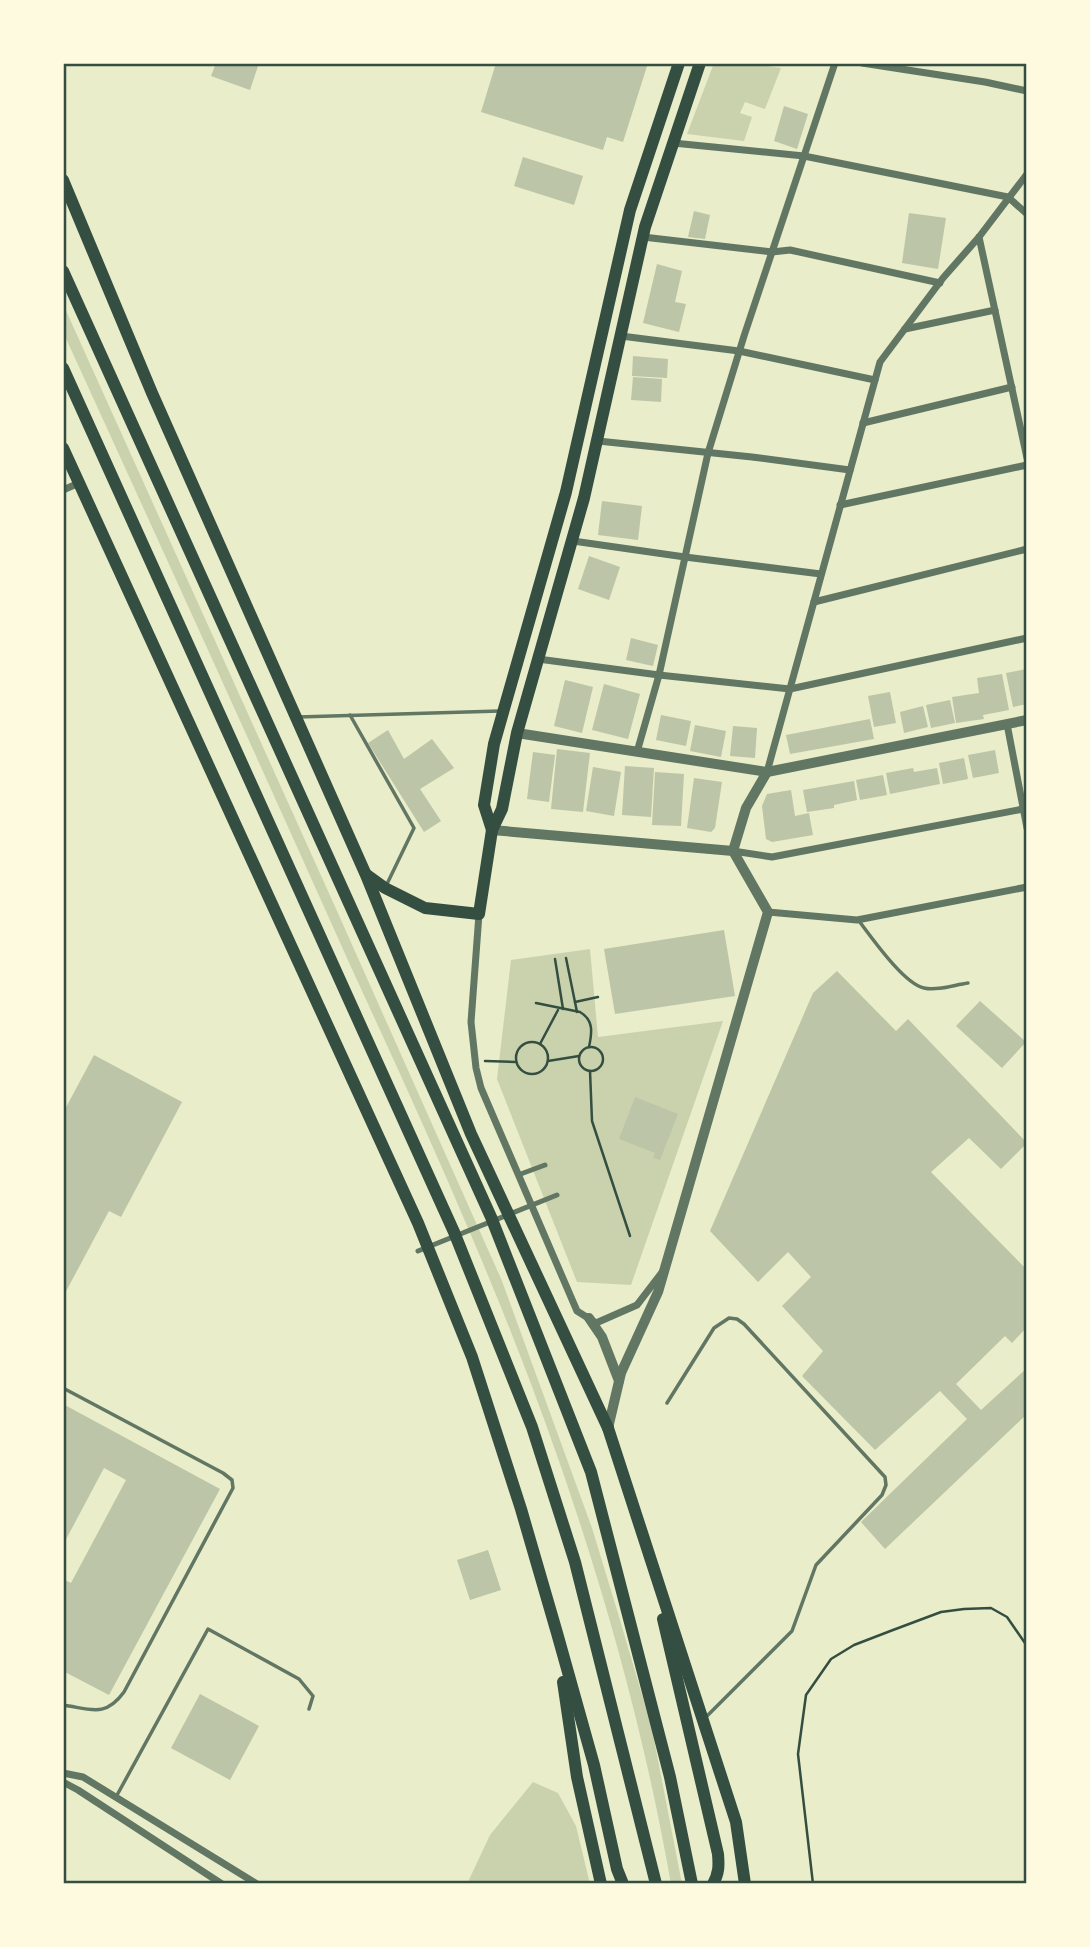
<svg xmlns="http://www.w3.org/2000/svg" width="1090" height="1947" viewBox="0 0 1090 1947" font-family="'DM Sans',sans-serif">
  <rect width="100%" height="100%" fill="#e9edc9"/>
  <g fill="#cad2ad">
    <path d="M714,63H746L781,68L765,109L745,102L740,113L752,117L744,141L687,134Z"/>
    <path d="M63,304L337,911L502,1281L592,1528L620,1620L652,1729L682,1884H671C632,1661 560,1443 471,1235C433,1145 392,1056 351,967C256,755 160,544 63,332Z"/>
    <path d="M590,949L598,1037L723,1021L631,1285L577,1282L497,1079L511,960Z"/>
    <path d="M533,1782L558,1793L576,1826L590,1884H467L490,1835Z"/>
  </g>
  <g fill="#bcc5a7">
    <path d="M216,63H259L250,90L211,76Z"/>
    <path d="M496,63H648L623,142L607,137L603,150L481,112Z"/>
    <path d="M784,106L808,114L797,149L774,141Z"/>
    <path d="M523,157L583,176L574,205L514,186Z"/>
    <path d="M694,211L710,215L705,239L688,237Z"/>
    <path d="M909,213L946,218L938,269L902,263Z"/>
    <path d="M657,264L682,271L675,302L686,304L679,332L643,323Z"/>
    <path d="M633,356L668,359L667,378L632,376Z"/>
    <path d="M633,377L662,379L661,402L631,400Z"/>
    <path d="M602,501L642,506L638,540L598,535Z"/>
    <path d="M589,556L620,567L609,600L578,589Z"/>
    <path d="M631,638L658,645L653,666L626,660Z"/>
    <path d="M1027,669V704L1013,707L1006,673Z"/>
    <path d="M1002,674L1009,710L983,715L984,719L956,723L952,697L979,693L977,678Z"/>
    <path d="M565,680L593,687L582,733L554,726Z"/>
    <path d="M604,684L640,694L628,739L592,730Z"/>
    <path d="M890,692L896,723L874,727L868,696Z"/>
    <path d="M950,700L955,723L931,728L926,705Z"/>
    <path d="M923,706L928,727L904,733L900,712Z"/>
    <path d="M661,715L691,721L686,746L656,740Z"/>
    <path d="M870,719L874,739L790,754L786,735Z"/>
    <path d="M695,725L726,731L721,757L690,751Z"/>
    <path d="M733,726L757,728L755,758L730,756Z"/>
    <path d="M388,730L404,759L432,739L454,768L420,789L441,821L424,832L368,743Z"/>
    <path d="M557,749L590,753L583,812L551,809Z"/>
    <path d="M995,750L999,773L973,778L968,755Z"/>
    <path d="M533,752L555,755L549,802L527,799Z"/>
    <path d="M964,758L968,779L943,784L939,763Z"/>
    <path d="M625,766L654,768L651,817L622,815Z"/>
    <path d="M593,767L621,772L614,816L586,811Z"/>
    <path d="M913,768L914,772L937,768L940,784L890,794L886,773Z"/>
    <path d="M655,772L684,774L681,826L652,825Z"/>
    <path d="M883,775L887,795L860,800L856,780Z"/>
    <path d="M694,778L722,782L715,828L711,832L687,828Z"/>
    <path d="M854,781L857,800L834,805V808L807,812L803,790Z"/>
    <path d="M791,790L795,816L809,813L813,835L772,842L766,839L762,806L767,794Z"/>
    <path d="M724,930L735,996L615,1014L604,949Z"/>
    <path d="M837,971L896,1031L908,1019L1027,1143L1001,1169L969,1138L931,1172L1027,1270V1327L1012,1343L1005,1336L956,1384L981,1410L1027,1368V1414L885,1549L861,1522L967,1419L940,1391L875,1450L802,1376L823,1351L782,1306L811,1277L788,1252L758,1282L710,1231L813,993Z"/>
    <path d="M980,1001L1026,1042L1002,1068L956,1026Z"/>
    <path d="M94,1055L182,1102L121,1217L109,1211L63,1297V1113Z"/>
    <path d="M635,1097L678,1114L660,1160L653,1158L655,1153L619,1139Z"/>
    <path d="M63,1404L220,1489L109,1695L63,1671V1579L71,1583L126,1480L104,1468L63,1545Z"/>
    <path d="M488,1550L501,1590L470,1600L457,1560Z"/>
    <path d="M200,1694L259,1726L230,1780L171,1748Z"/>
  </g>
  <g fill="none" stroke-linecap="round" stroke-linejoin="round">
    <g stroke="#344e41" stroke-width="2.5">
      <path d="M566,958L577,1012"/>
      <path d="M555,959L563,1009"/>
      <path d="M575,1002L598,997"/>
      <path d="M536,1003L580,1012C594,1020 592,1033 589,1047"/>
      <circle cx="532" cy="1058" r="16"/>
      <path d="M540,1044L558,1010"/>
      <circle cx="591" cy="1059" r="12"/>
      <path d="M485,1061L516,1062"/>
      <path d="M548,1061L579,1056"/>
      <path d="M590,1071L592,1121L630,1236"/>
      <path d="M813,1884L798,1754L806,1695L831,1659L854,1645L893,1630L941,1612L964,1609L991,1608L1007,1617L1027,1646"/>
    </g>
    <g stroke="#617663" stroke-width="3.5">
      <path d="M350,715L414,828L386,886"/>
      <path d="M298,717L500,711"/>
      <path d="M859,921C872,938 904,984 924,988C937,991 954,985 968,983"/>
      <path d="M63,1388L223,1473L232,1480L233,1488L124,1692C105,1718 91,1709 63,1705"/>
      <path d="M667,1403L714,1328L729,1318L737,1319L744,1324L885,1477L886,1485L882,1495L816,1565L792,1631L705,1718"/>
      <path d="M116,1797L208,1629L299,1679L313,1696L309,1709"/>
    </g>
    <g stroke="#617663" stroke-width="5">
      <path d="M518,1175L545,1165"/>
      <path d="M418,1251L557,1195"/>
    </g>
    <g stroke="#617663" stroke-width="7">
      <path d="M862,63L985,82L1027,91"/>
      <path d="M673,143L804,156L1008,197L1027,214"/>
      <path d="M643,237L772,252L790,250L940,283"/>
      <path d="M979,237L1027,458"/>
      <path d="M905,329L995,310"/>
      <path d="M621,336L739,351L875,380"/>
      <path d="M863,423L1012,387"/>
      <path d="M598,441L752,457L850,470"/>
      <path d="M63,490L79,483"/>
      <path d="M840,505L1027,465"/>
      <path d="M573,541L685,557L821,574"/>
      <path d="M814,602L1027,549"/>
      <path d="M538,659L659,675L790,689L1027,638"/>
      <path d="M1007,724L1027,828"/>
      <path d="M637,752L659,675L708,453L744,336L835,63"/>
      <path d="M767,772L880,362L943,278L979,237L1027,174"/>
      <path d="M733,851L772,857L1023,809"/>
      <path d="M768,912L857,920L1027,887"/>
      <path d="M479,914L471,1022L476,1068L481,1088L577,1311L596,1323L637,1305L663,1271"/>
      <path d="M63,1773L83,1777L257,1884"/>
      <path d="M63,1782L78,1790L222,1884"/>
    </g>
    <g stroke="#617663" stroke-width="10">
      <path d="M517,733L767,772L1027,720"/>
      <path d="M492,830L733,851"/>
      <path d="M733,851L746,808L767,772"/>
      <path d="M589,1318L602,1337L619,1381"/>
      <path d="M608,1428L621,1373L658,1292L665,1268L768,912L733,851"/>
    </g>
    <g stroke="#344e41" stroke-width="12">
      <path d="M63,180L152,393L366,875L471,1134L608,1428"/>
      <path d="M492,830L484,805L494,744L566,492L630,210L679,63"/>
      <path d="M367,875L385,888L425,908L479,914L492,830L502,809L517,733L584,498L645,227L700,63"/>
    </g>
    <g stroke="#344e41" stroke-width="12">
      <path d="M63,271L491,1217L591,1472L670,1777L692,1884"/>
      <path d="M63,368L454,1232L532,1427L575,1562L656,1884"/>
      <path d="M63,448L418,1223L472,1357L521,1509L557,1633L594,1765L617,1869L623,1884"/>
      <path d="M608,1428L736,1822L745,1884"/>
      <path d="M663,1619L718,1854C719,1866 719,1873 713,1884"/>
      <path d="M563,1682L577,1777L601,1884"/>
    </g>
  </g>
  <rect width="1090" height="1947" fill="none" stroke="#fefae0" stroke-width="130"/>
  <rect x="65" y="65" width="960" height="1817" fill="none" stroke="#344e41" stroke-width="2.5"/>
</svg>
